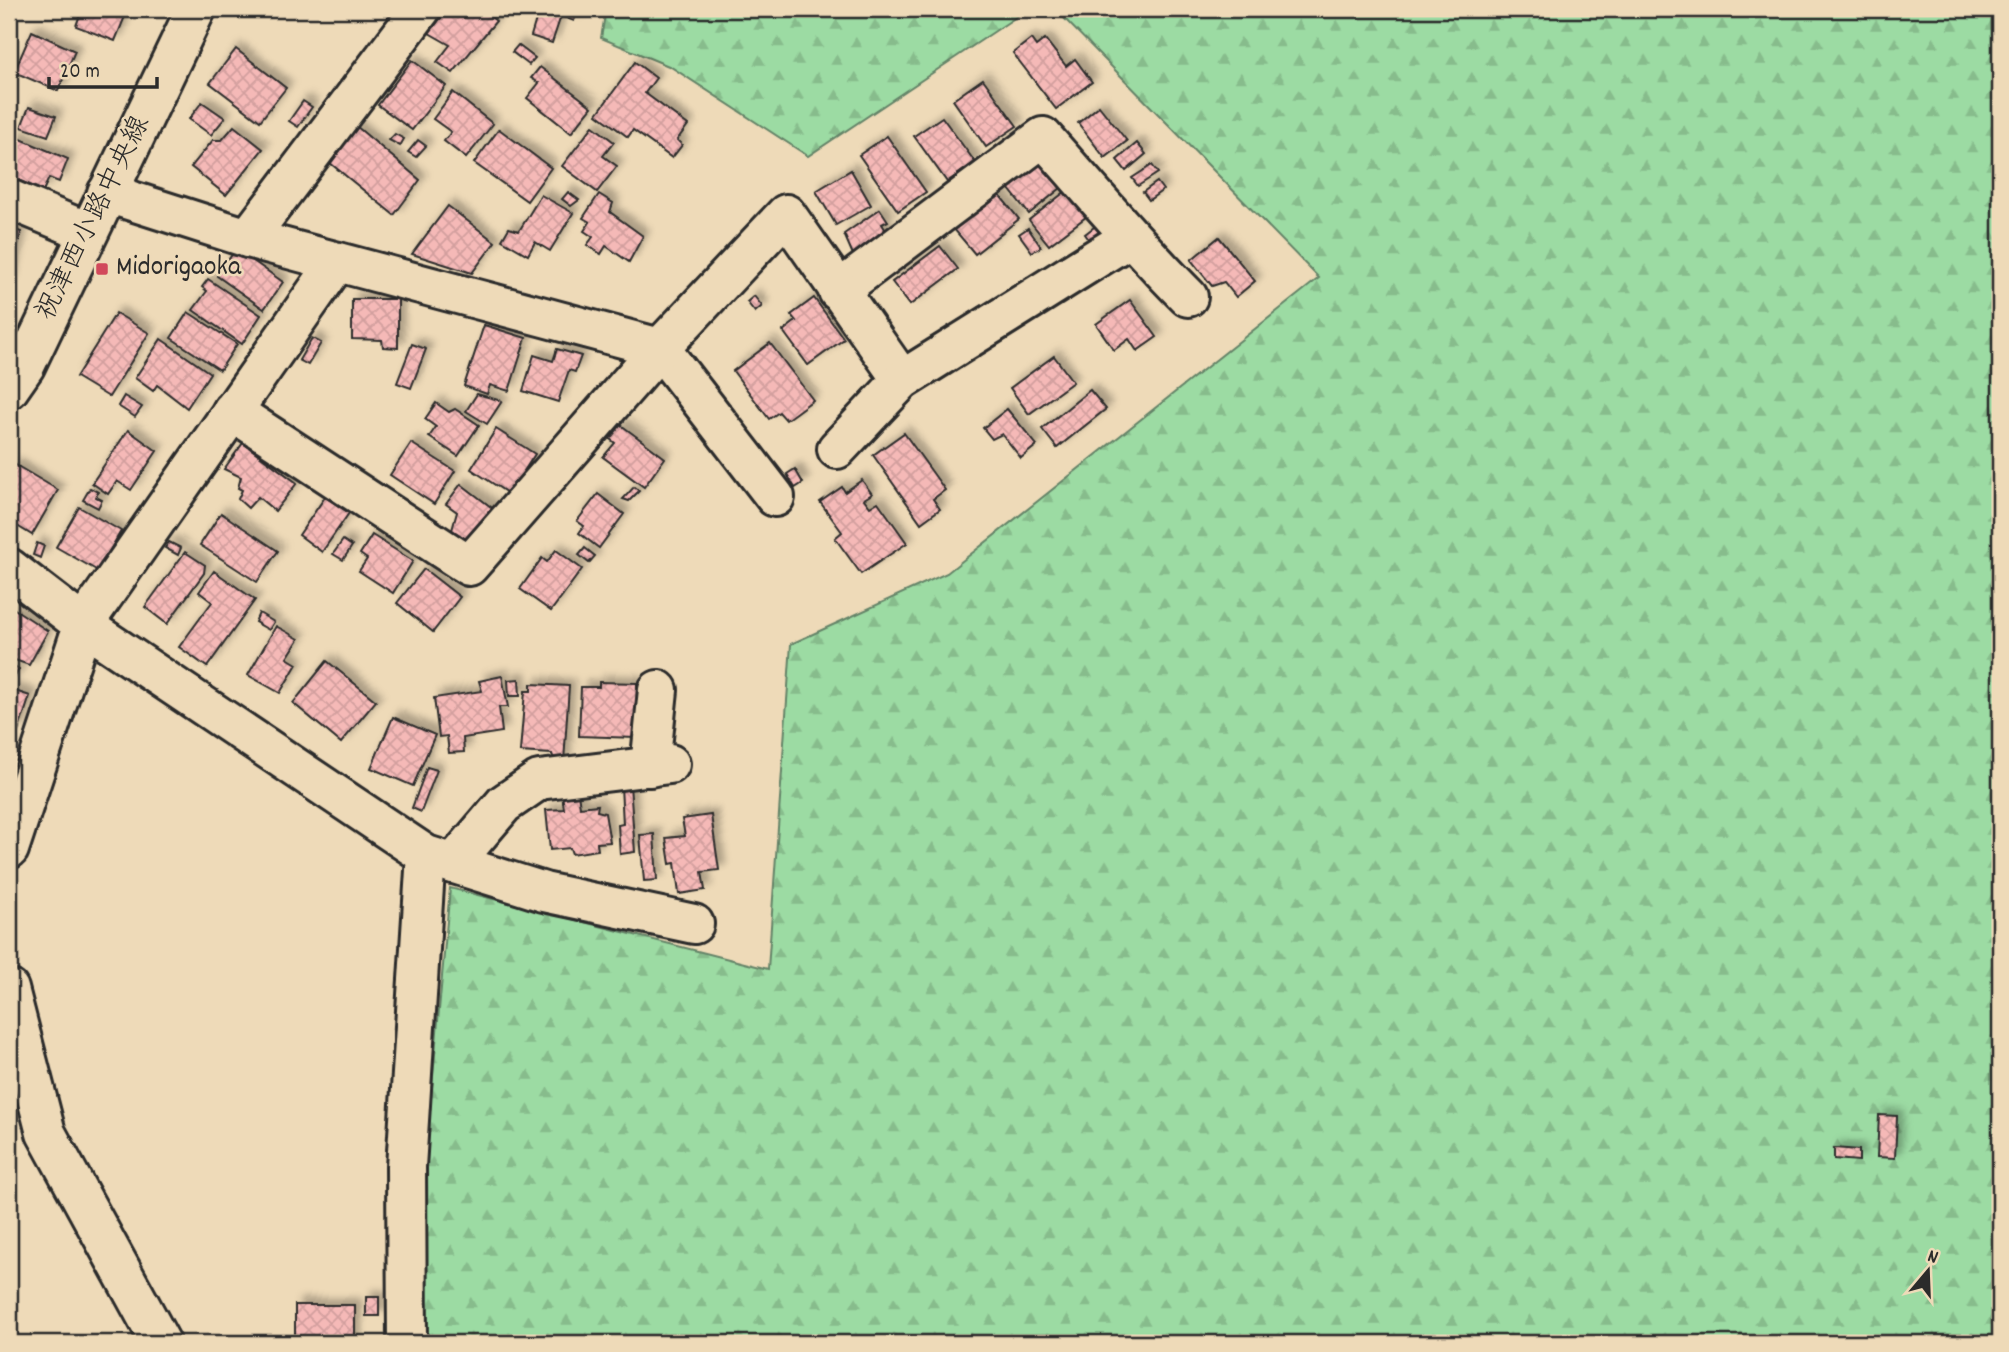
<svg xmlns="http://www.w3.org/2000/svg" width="2009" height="1352" viewBox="0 0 2009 1352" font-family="Dekko,'Klee One',sans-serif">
  <defs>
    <pattern id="forest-firs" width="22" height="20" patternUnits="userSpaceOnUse" patternTransform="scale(1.75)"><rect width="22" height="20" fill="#9cdba3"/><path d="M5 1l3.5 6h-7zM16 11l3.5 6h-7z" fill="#87bc8c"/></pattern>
    <pattern id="building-cross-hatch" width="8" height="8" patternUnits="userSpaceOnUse" patternTransform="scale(1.75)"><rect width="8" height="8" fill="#f5b9b7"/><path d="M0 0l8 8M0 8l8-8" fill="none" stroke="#d29f9e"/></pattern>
    <filter id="shadow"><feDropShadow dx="6" dy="-6" stdDeviation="3.5" flood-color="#0004"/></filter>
  </defs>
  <rect width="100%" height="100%" fill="#eedab8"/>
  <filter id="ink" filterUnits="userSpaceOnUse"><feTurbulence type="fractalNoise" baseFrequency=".0143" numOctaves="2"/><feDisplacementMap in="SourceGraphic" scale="14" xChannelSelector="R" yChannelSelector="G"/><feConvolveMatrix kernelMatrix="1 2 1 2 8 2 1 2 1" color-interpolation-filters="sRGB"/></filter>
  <g filter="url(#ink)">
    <g fill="url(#forest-firs)" stroke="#648367" stroke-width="2">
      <path d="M606,9H1028L808,156L671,67L601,38Z"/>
      <path d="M1055,9H2000V1343H425V1165L450,888L768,969L791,644L947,573L1319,278Z"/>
    </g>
    <g fill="url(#building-cross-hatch)" stroke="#2b2b2b" stroke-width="2" filter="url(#shadow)">
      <path d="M82,9H128L115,41L76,26Z"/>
      <path d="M448,9H482L496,21L453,73L437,62L450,45L429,33Z"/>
      <path d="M539,9H578L574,21L561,16L552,43L531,36Z"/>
      <path d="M32,31L75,51L58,91L14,72Z"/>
      <path d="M1031,39L1036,46L1045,39L1066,66L1075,59L1092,82L1056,109L1013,53Z"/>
      <path d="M518,45L535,58L529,65L512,52Z"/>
      <path d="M236,49L286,88L260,121L210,83Z"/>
      <path d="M412,60L446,86L412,130L378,105Z"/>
      <path d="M635,62L656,78L645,93L688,125L677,140L682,145L672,158L633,130L628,137L597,114Z"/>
      <path d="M540,67L592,107L571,133L527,98L539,83L531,78Z"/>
      <path d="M983,79L1017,126L986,147L953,100Z"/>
      <path d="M453,92L493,124L466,158L444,141L451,132L433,119Z"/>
      <path d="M303,101L312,107L298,127L289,121Z"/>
      <path d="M202,102L225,118L211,135L189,119Z"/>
      <path d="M1099,106L1127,141L1105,158L1078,123Z"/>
      <path d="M29,107L56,116L48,136L21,127Z"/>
      <path d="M942,117L975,162L947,182L914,136Z"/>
      <path d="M234,126L263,149L226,195L191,167L213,140H222Z"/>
      <path d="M356,126L420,180L394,215L330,163Z"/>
      <path d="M593,126L614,142L603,156L617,166L597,192L562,166Z"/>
      <path d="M499,129L551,168L527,201L474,163Z"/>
      <path d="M395,134L404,139L400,146L389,140Z"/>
      <path d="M887,136L926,192L898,211L859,155Z"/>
      <path d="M16,137L68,159L59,182L49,178L43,191L9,176L15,154L10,151Z"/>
      <path d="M418,140L426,146L416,157L408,152Z"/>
      <path d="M1137,143L1146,154L1126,171L1117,160Z"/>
      <path d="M1043,153L1067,183L1029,214L1005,184Z"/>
      <path d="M1152,165L1158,173L1138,186L1132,178Z"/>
      <path d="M851,170L871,205L836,225L816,191Z"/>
      <path d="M1157,182L1163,190L1149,200L1143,192Z"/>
      <path d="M1075,184L1095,210L1049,245L1029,220Z"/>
      <path d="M568,192L579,200L571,206L562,199Z"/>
      <path d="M997,192L1019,219L975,254L953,228Z"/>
      <path d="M599,194L613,203L610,212L643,236L629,262L606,246L601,254L587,245L593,237L584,231L590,222L583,218Z"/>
      <path d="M541,195L573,213L550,251L535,242L528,255L502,240L509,228L519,231Z"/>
      <path d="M448,206L495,242L472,273L412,254Z"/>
      <path d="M880,209L888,221L882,224L889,236L854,257L844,234Z"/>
      <path d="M1098,224L1104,231L1090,241L1085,234Z"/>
      <path d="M9,228L21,232L9,284Z"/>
      <path d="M1028,228L1041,247L1032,252L1019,234Z"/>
      <path d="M1219,237L1255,281L1236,297L1224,282L1212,286L1191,260Z"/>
      <path d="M940,246L958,269L910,305L892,282Z"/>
      <path d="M236,249L283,282L264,309L217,276Z"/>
      <path d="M208,279L261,315L242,344L193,310L207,291L202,287Z"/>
      <path d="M754,296L762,306L755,312L747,302Z"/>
      <path d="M814,298L844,339L808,365L783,331L796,321L791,315Z"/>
      <path d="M352,299H398V348L383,347L382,340L352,339Z"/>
      <path d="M1130,300L1157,337L1137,351L1129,339L1114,350L1096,324Z"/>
      <path d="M188,312L237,344L220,370L171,338Z"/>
      <path d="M116,313L149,333L109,397L76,377Z"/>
      <path d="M484,325L526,338L509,391L490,385L487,394L464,386Z"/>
      <path d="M312,338L321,343L308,365L299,360Z"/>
      <path d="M161,339L210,373L187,408L157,385L153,391L135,378Z"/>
      <path d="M770,343L813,400L786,420L779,412L769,419L733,371Z"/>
      <path d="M412,344L426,349L411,388L397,383Z"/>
      <path d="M557,349L581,356L575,372L569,370L558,402L523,391L534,355L553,361Z"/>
      <path d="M1054,356L1073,382L1029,414L1010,388Z"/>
      <path d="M1090,390L1106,409L1057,448L1042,429Z"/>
      <path d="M477,394L502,401L487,424L466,411Z"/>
      <path d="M124,396L142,407L135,417L118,406Z"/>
      <path d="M436,403L449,412L455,409L479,425L458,456L429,437L436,427L425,419Z"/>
      <path d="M1007,409L1037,445L1021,458L1002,434L992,439L983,428Z"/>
      <path d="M621,425L665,458L644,487L603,457L615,443L610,439Z"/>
      <path d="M496,429L535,454L509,494L471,469Z"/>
      <path d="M128,430L157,451L131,490L117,481L108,494L92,483Z"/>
      <path d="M904,433L945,490L933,499L940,509L921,523L873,455Z"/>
      <path d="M243,443L297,483L275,511L258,497L248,508L238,499L242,490L238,488L241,477L224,469Z"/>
      <path d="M411,443L455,471L434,504L390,475Z"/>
      <path d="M14,464L58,490L32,535L9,521V474Z"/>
      <path d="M795,469L803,483L795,488L787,474Z"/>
      <path d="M862,480L872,494L864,499L870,507L878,502L907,543L861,574L835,538L842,532L820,502L842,487L845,492Z"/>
      <path d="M461,484L500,514L475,547L452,530L457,512L446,504Z"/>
      <path d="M634,487L639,491L629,501L623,499Z"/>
      <path d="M90,488L98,492L96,497L102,500L98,508L83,500Z"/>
      <path d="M598,494L624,514L599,548L579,533L584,526L577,521Z"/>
      <path d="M325,497L349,513L322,552L299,535Z"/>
      <path d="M79,507L121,531L98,571L56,547Z"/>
      <path d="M221,513L278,551L257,582L200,545Z"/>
      <path d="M372,535L413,561L393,593L359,571L367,559L360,554Z"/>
      <path d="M343,540L352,546L343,560L333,554Z"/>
      <path d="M169,542L181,548L178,555L165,548Z"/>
      <path d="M37,543L44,546L40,558L33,555Z"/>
      <path d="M585,548L595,556L589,563L579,555Z"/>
      <path d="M556,550L582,569L551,611L520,589L542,558L547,562Z"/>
      <path d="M185,552L205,565L204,573L167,624L145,607Z"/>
      <path d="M424,569L460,597L433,632L397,603Z"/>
      <path d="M214,571L255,600L207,667L179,647L212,602L199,592Z"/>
      <path d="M13,608L48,631L29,665L9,658V614Z"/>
      <path d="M259,613L274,622L269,630L255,622Z"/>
      <path d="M276,626L299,639L287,658L297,664L280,693L248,675Z"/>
      <path d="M327,661L376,701L341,743L293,703Z"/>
      <path d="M14,666L19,669L12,682L9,681Z"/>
      <path d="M502,676L508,707H499L502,732L463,738L464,752L449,753L447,736L439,737L434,698L482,691L479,681Z"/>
      <path d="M519,679L520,696H509L508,680Z"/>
      <path d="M599,682L637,683L636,738L579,736L581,687H599Z"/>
      <path d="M531,684L569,686L564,762H555L552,754L520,752L525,691H531Z"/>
      <path d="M9,689L30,696L18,732L9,729Z"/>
      <path d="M393,717L435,735L413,786L371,768Z"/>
      <path d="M427,767L437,770L421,812L412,808Z"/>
      <path d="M630,785L635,852L620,854L618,825L623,824L621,786Z"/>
      <path d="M578,793L580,807L598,805L597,811L605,813L610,842L597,843L598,850L572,854L570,848L550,850L546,810L564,809L562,794Z"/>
      <path d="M711,815L719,870L702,872L705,890L679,894L675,863L670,864L666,838L685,836L682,819Z"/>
      <path d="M654,834L657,880L644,881L640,835Z"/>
      <path d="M1879,1115L1897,1116L1895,1158L1877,1157Z"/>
      <path d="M1834,1148L1859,1150V1161L1834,1159Z"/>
      <rect x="366" y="1297" width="13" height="19"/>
      <rect x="295" y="1305" width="60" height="38"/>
    </g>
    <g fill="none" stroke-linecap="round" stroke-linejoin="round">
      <defs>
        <g id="street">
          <path d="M107,193L248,238L660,348L775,497"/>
          <path d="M9,199L88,232"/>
          <path d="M248,238L421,9"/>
          <path d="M838,291L1043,137C1091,191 1137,246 1188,297"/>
          <path d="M232,411L469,566L660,348L786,214L902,380"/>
          <path d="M837,449L902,380L1129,238"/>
          <path d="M9,568L83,625L426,855L544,892L694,924"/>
          <path d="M650,767L658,690"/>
          <path d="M9,849L83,625L337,262"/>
          <path d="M453,864L504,804L539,780L670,764"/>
          <path d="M9,989L46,1133L161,1343"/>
          <path d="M407,1343L406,1167L426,855"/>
        </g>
        <path id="secondary" d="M9,389L25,366L196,9"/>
      </defs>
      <use href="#street" stroke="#2b2b2b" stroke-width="44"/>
      <use href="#secondary" stroke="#2b2b2b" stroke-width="44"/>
      <use href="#street" stroke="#eedab8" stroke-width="38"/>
      <use href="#secondary" stroke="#eedab8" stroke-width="38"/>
    </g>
  </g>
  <rect fill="#d1495b" stroke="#eedab8" stroke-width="2.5" x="95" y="262" width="14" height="14" rx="3.5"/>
  <g text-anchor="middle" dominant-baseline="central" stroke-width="5" stroke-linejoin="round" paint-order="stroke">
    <g font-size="28" fill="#2b2b2b" stroke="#eedab8">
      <text transform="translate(95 219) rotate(-64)">祝津西小路中央線</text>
    </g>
    <g font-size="28" fill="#2b2b2b" stroke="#eedab8" text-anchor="start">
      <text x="116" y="269">Midorigaoka</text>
    </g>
  </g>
  <rect width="2009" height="1352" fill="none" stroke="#eedab8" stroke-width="35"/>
  <rect x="18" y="18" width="1974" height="1317" fill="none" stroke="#2b2b2b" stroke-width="2.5" filter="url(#ink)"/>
  <g transform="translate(1928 1271) rotate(19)" stroke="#eedab8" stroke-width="5" paint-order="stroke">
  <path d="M0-5L12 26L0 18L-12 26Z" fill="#2b2b2b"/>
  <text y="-10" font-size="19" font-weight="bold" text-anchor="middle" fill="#2b2b2b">N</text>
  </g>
  <path d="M49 77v10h108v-10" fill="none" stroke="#2b2b2b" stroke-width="3.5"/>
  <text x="60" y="77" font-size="21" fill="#2b2b2b" stroke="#eedab8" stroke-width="5" paint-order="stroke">20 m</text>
</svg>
